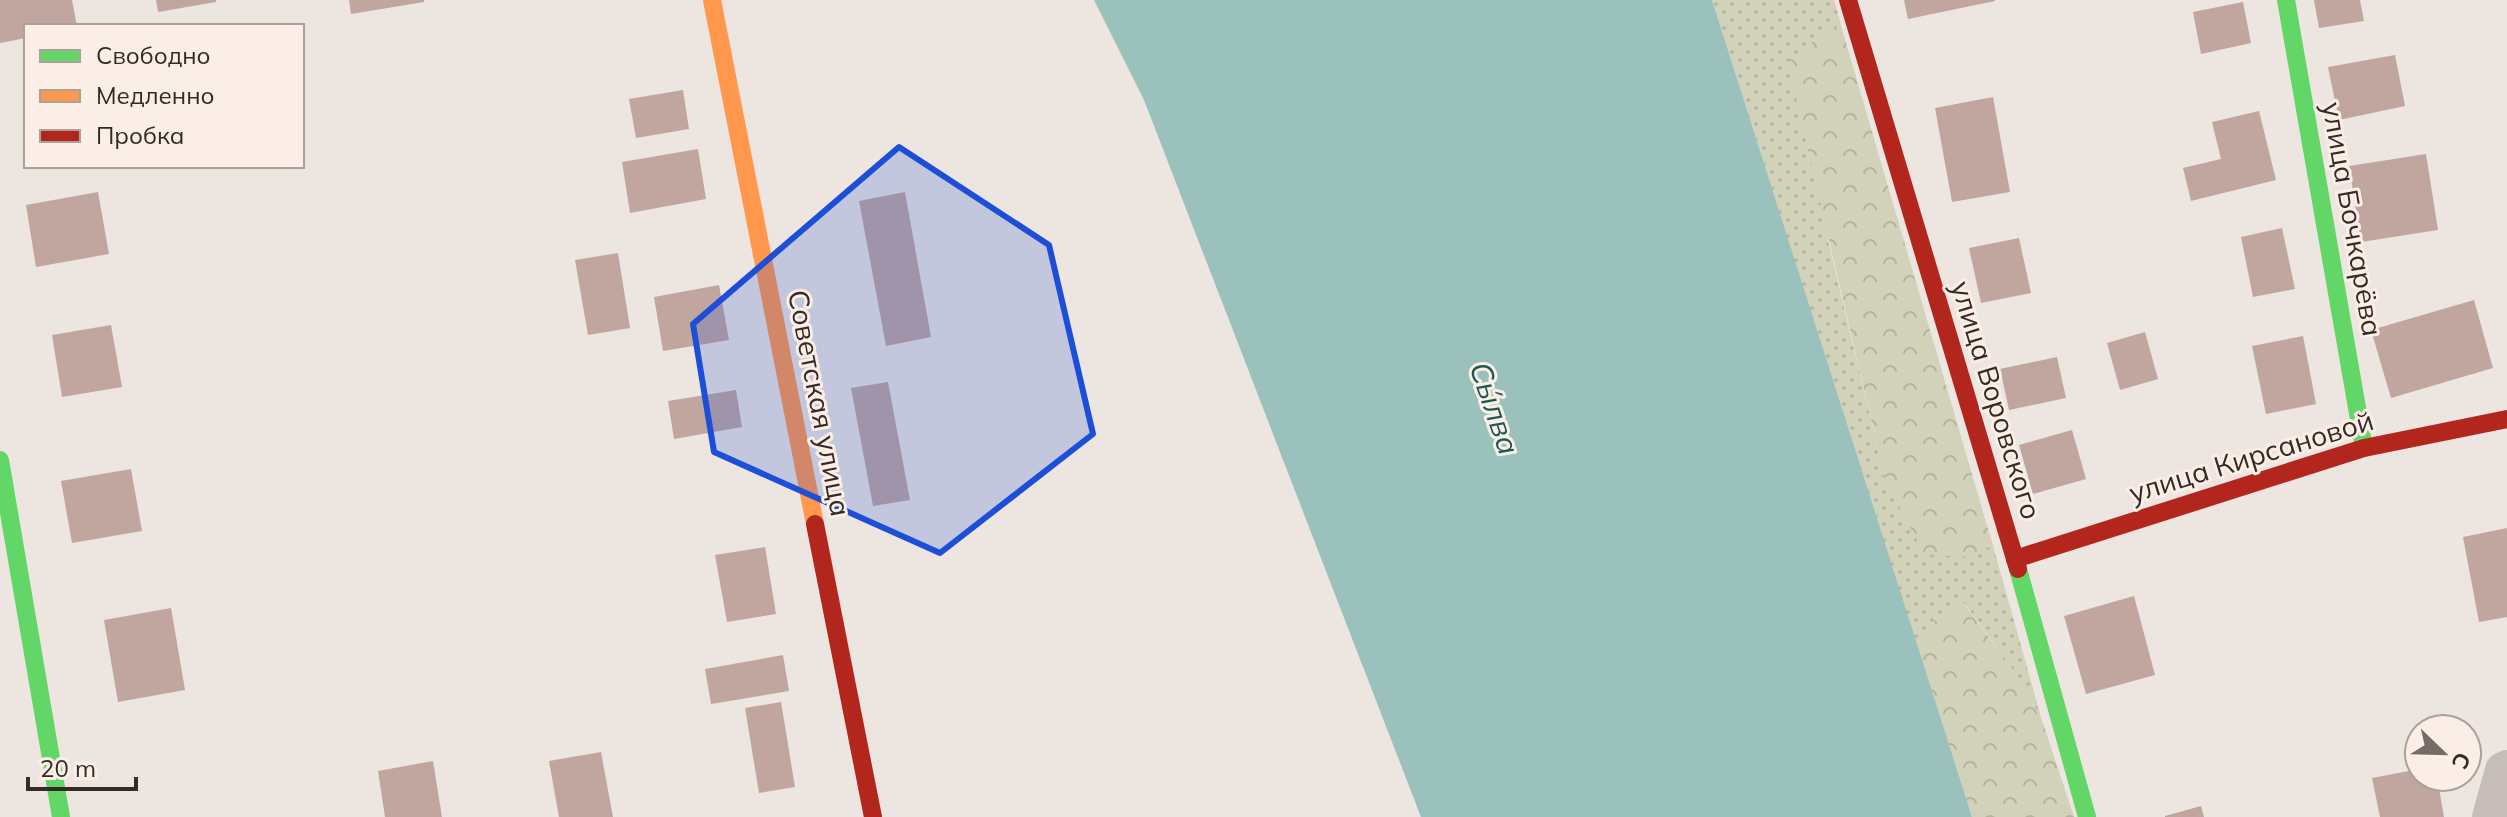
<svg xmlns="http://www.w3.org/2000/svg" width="2507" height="817" viewBox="0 0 2507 817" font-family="Mulish,sans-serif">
  <defs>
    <pattern id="grass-dots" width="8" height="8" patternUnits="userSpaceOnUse" patternTransform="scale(2)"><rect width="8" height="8" fill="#d1d2b9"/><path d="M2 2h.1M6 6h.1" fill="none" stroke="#b4b49f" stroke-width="1.8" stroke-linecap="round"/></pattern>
    <pattern id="forest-crowns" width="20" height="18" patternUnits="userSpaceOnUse" patternTransform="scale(2)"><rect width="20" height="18" fill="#d1d2b9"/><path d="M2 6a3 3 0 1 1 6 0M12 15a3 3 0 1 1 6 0" fill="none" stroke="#b4b49f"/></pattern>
  </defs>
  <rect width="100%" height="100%" fill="#ede5e0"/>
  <path fill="url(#grass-dots)" d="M1712,0H1834L1840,21L1828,240L1885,479L1993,546L2041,717L2009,664L1964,603L1934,621L1917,647Z"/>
  <g fill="url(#forest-crowns)">
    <path d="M1840,22L1993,546L1963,557L1924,554L1885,479L1787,61Z"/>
    <path d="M1963,603L2009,664L2041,717L2074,817H1972L1917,647L1934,621Z"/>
  </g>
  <path fill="#9ac1bc" d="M1094,0H1712L1972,817H1421L1144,100Z"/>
  <g fill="#c1a6a0">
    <path d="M0,0H72L77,26H26V38L0,43Z"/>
    <path d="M156,0H216V2L158,12Z"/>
    <path d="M349,0H424V2L351,14Z"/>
    <path d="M1904,0H1995V1L1908,19Z"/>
    <path d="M2314,0H2360L2364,21L2319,28Z"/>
    <path d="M2243,2L2251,43L2201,54L2193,12Z"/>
    <path d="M2395,55L2405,106L2339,120L2328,67Z"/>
    <path d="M683,90L689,129L636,138L629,99Z"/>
    <path d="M1993,97L2010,192L1952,202L1935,108Z"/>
    <path d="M2259,111L2276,180L2191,201L2183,168L2221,159L2212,122Z"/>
    <path d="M698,149L706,199L630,213L622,162Z"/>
    <path d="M2426,154L2438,230L2361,242L2349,166Z"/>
    <path d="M98,192L109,254L36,267L26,205Z"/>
    <path d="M905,192L931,337L886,346L859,201Z"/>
    <path d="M2282,228L2295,289L2253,297L2241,237Z"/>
    <path d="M2019,238L2031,293L1981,303L1969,248Z"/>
    <path d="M618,253L630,328L588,335L575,260Z"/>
    <path d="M719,285L729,340L663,351L654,297Z"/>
    <path d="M2474,300L2493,368L2391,398L2371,330Z"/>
    <path d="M111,325L122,387L62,397L52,335Z"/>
    <path d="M2145,332L2158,379L2120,390L2107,343Z"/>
    <path d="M2303,336L2316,404L2266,414L2252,346Z"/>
    <path d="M2057,357L2066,398L2009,410L2000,369Z"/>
    <path d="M888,382L910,500L873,506L851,388Z"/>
    <path d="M736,390L742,427L674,439L668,401Z"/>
    <path d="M2072,430L2086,479L2033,494L2019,445Z"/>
    <path d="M131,469L142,531L72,543L61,481Z"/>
    <path d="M2507,528V617L2479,622L2463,537Z"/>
    <path d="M765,547L776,614L727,622L715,555Z"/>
    <path d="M2134,596L2155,675L2086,694L2064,616Z"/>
    <path d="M171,608L185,690L118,702L104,620Z"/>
    <path d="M783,655L789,691L711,704L705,669Z"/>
    <path d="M781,702L795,787L759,793L745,708Z"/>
    <path d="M601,752L613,817H559L549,761Z"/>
    <path d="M433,761L442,817H385L378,771Z"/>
    <path d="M2419,769V777H2437L2444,817H2380L2372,778Z"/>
    <path d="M2201,806L2204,817H2165V816Z"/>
  </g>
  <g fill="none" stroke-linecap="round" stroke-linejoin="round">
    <path stroke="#c6bdb8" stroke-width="36" d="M2490,817L2503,770L2507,768"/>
    <g stroke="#63d668" stroke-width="18">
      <path d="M2286,0L2364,448"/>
      <path d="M0,460L61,817"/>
      <path d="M2018,569L2087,817"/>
    </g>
    <path stroke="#ff974d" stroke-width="18" d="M712,0L815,524"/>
    <g stroke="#b3261e" stroke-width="18">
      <path d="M1848,0L2018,569"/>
      <path d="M815,524L873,817"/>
      <path d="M2015,559L2364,448L2507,419"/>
    </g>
  </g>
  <path fill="#1d4ed8" fill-opacity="0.2" stroke="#1d4ed8" stroke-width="6" stroke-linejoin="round" d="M899,147L1049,245L1093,434L940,553L714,452L693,324Z"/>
  <g text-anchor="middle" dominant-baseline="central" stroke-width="6" stroke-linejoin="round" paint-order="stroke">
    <g font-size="28" fill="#362a27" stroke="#faeee6">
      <text transform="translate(2353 219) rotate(80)">улица Бочкарёва</text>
      <text transform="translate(1997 400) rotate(73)">улица Воровского</text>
      <text transform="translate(820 403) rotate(79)">Советская улица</text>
      <text transform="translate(2251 456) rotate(-17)">улица Кирсановой</text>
    </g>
    <g font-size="30" font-style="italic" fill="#1a5a56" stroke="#faeee6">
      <text transform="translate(1495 408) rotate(71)">Сы́лва</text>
    </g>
  </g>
  <rect x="24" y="24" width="280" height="144" fill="#faeee6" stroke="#aca09a" stroke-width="2"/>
  <rect x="40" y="50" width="40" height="12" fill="#63d668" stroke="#aca09a" stroke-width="2"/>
  <text x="96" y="64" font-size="24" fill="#362a27">Свободно</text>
  <rect x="40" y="90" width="40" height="12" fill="#ff974d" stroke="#aca09a" stroke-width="2"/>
  <text x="96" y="104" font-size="24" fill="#362a27">Медленно</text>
  <rect x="40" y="130" width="40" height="12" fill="#b3261e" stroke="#aca09a" stroke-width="2"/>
  <text x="96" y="144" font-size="24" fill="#362a27">Пробка</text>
  <g transform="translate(2443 753) rotate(113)"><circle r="38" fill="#faeee6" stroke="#aca09a" stroke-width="2"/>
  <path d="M0-6L14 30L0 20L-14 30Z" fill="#766b68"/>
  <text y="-12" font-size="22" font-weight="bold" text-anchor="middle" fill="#362a27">С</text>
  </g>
  <path d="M28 777v12h108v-12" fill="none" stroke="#362a27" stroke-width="4"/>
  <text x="40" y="777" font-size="24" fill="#362a27" stroke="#faeee6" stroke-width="6" paint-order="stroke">20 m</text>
</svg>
